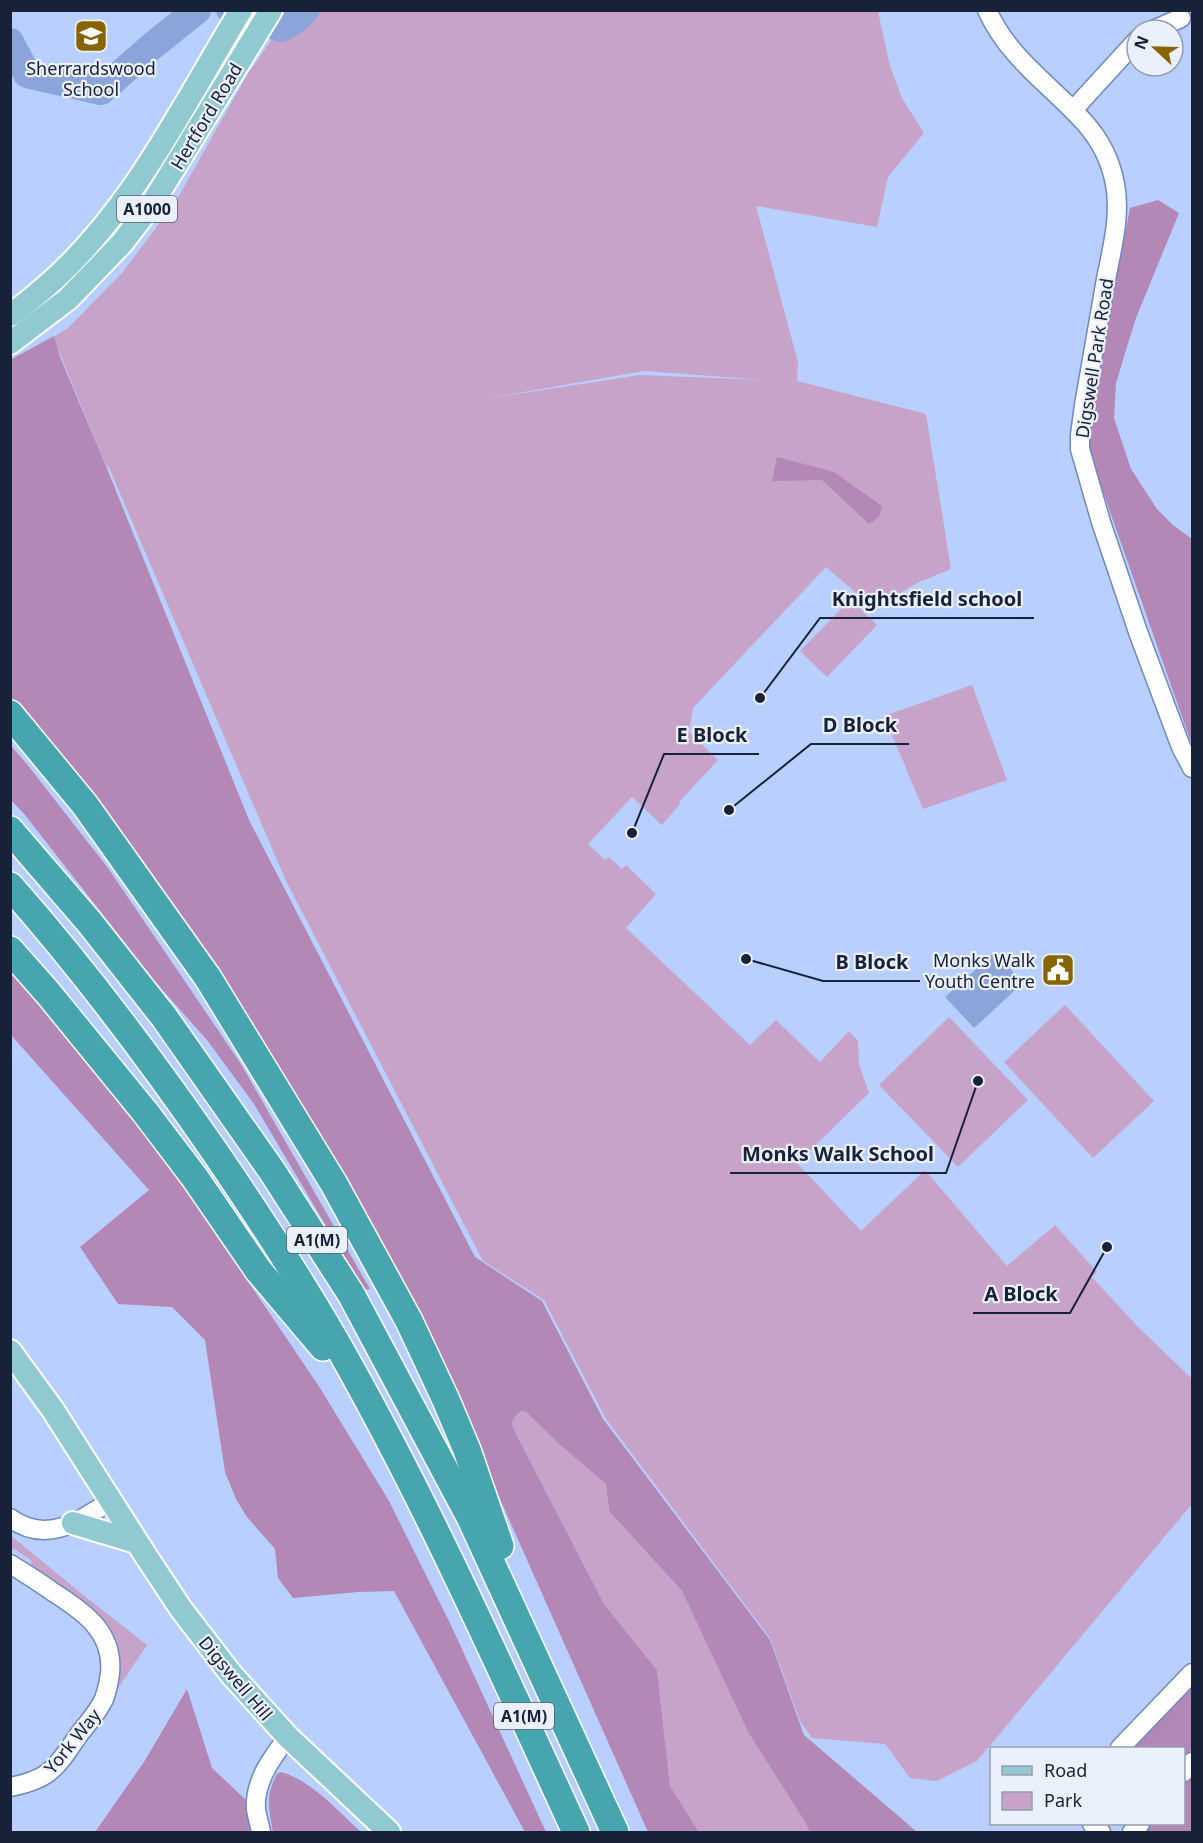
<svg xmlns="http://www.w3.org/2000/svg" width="1203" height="1843" viewBox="0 0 1203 1843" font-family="'Noto Sans',sans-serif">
  <rect width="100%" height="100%" fill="#b8cfff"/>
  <g fill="#c7a3c9" fill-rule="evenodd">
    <path d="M315,11H878L890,66L902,98L924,133L888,177L877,227L756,206L798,362L797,381L926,414L951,569L917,583L875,609L826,567L693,708L689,732L718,760L679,802L680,804L662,825L632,797L588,844L605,860L609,857L622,869L626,865L656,894L626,928L750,1045L776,1020L820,1062L849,1031L858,1041L859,1064L869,1093L797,1163L861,1231L925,1170L1007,1266L1055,1225L1097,1272L1092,1277L1137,1326L1192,1379V1504L977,1761L937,1781L910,1778L885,1744L812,1738L800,1721L770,1638L606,1419L544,1300L483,1261L286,881L107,463L108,471L53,337L68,328L122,273L176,201L247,75L274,36L285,33ZM644,371L765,380L640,375L478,400Z"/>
    <path d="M243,26L250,30L135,213L82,274L11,332V326L21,318Z"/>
    <path d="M851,599L877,625L827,677L800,651Z"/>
    <path d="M972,685L1007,780L923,809L884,716Z"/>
    <path d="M1065,1005L1154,1101L1093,1158L1004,1062Z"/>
    <path d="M949,1017L1028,1100L958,1167L879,1085Z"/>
    <path d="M521,1411L526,1412L560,1445L606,1484L609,1511L682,1591L748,1732L805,1822L810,1832H699L670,1786L657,1670L604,1604L517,1436L512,1425L513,1419Z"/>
    <path d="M10,1535L87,1598L147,1645L114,1694V1649L32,1570L31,1560L11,1547Z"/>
  </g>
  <g fill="#b387b6">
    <path d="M1158,200L1179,213L1136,318L1126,350L1116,383L1114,418L1131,469L1157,509L1173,525L1192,539V745L1088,449L1087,431L1130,208Z"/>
    <path d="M54,336L60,357L108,471L249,820L475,1257L542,1301L603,1419L770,1640L804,1735L917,1832H810L805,1822L748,1732L682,1591L609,1511L606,1484L560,1445L526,1412L521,1411L513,1419L512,1425L517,1436L604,1604L657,1670L670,1786L699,1832H648L432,1346L241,1011L11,702L10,360Z"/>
    <path d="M777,457L834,472L882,506L879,517L869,524L822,480L772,481Z"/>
    <path d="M11,746L26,763L108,868L241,1064L370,1289L364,1290L254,1104L207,1040L158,985L25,815L11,800Z"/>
    <path d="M10,972L38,1001L119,1098L208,1222L320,1388L389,1501L449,1621L546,1832H525L394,1591L358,1592L293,1598L278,1578L275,1549L247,1517L236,1499L225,1472L205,1340L172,1307L118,1304L80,1247L149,1190L11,1035Z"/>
    <path d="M1192,1684V1749L1184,1760V1748H1128Z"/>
    <path d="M187,1689L212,1768L247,1801L252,1832H95L144,1762Z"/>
    <path d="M1192,1769V1832H1138L1146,1824H1184V1780Z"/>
    <path d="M281,1772C311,1780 339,1812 361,1832H273C269,1809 265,1796 277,1774Z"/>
  </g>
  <path fill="#8ba5db" d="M995,952L1023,983L974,1028L945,997Z"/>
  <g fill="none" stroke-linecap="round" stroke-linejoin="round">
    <g stroke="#8ba5db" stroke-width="28">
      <path d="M230,10L281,28L295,20L305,10"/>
      <path d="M10,42L27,74L101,91L151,47L197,10"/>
    </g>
    <defs>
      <g id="minor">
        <path d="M987,10C1009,59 1051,85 1085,123C1100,140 1111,162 1115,184C1121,215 1112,249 1106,279C1099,321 1091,363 1084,405L1080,435V449L1101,522L1138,632L1181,747L1192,768"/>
        <path d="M1153,30L1181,18"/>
        <path d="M1073,110L1137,40"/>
        <path d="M10,1518C47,1545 79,1521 112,1500"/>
        <path d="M10,1564C25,1573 39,1582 53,1592C83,1611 114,1632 110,1673C109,1682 107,1691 104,1699C98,1712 88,1723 80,1733C57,1766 52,1779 10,1787"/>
        <path d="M1120,1748L1192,1673"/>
        <path d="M1184,1772L1192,1762"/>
        <path d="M1092,1824L1101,1832"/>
        <path d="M261,1832C260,1825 257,1817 256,1809C254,1782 272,1757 288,1737"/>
        <path d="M1132,1832L1140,1824"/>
      </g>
      <g id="major">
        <path d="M10,315C24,306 37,294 50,283C134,208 183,105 241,10"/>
        <path d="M10,343L68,299L122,243L152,204L271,10"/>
        <path d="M10,1351L53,1410L146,1556L181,1609L231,1674L288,1737L389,1832"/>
        <path d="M73,1523L136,1542"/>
      </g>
      <g id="highway">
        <path d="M10,714L85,805L208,978L334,1184L409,1321L446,1400L467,1450L500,1546"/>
        <path d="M10,830L90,923L164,1017L272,1171L351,1294L471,1519L615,1832"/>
        <path d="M10,886C85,971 153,1062 217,1155C264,1224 310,1294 350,1367C434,1518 504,1676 576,1832"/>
        <path d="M10,950L48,993L145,1112L195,1178L258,1270L323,1347"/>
      </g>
    </defs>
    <use href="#minor" stroke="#6e89c0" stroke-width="21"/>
    <use href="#major" stroke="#fff" stroke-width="26"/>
    <use href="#highway" stroke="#fff" stroke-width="30"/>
    <use href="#minor" stroke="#fff" stroke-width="18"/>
    <use href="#major" stroke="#90c9cf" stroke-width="22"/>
    <use href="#highway" stroke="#46a5af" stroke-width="27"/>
  </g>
  <defs>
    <symbol id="school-square" viewBox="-11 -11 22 22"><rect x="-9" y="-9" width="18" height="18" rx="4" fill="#886400" stroke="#eaf0fc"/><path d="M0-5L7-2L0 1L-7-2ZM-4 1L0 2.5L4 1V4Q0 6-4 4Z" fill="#fff"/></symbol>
    <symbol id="civic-square" viewBox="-11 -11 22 22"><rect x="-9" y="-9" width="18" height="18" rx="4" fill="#886400" stroke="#eaf0fc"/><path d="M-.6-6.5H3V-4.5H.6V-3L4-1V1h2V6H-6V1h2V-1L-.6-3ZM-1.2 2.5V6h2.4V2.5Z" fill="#fff"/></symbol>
  </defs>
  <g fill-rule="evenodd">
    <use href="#school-square" x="72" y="17" width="38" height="38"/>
    <use href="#civic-square" x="1039" y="951" width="38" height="38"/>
  </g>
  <g text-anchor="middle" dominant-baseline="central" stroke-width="4.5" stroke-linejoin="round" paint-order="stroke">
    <g fill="#eaf0fc" stroke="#565f72" stroke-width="1.5">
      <rect x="117" y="196" width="60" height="26" rx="4.5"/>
      <rect x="287" y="1227" width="60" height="26" rx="4.5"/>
      <rect x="494" y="1703" width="60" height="26" rx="4.5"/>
    </g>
    <g font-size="16" font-weight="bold" fill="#172137">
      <text x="147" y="209">A1000</text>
      <text x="317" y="1240">A1(M)</text>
      <text x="524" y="1716">A1(M)</text>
    </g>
    <g font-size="18" fill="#172137" stroke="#eaf0fc">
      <text x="91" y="68">Sherrardswood<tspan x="91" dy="21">School</tspan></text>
      <text x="1035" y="960" text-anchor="end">Monks Walk<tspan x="1035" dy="21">Youth Centre</tspan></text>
    </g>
    <g font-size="18" fill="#172137" stroke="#eaf0fc">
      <text transform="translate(206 116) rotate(-59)">Hertford Road</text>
      <text transform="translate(1094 358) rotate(-81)">Digswell Park Road</text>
      <text transform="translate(236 1678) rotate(50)">Digswell Hill</text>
      <text transform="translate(72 1741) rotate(-51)">York Way</text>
    </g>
  </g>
  <path fill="none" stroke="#172137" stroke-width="2" d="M760 698L820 618H1034M729 810L811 744H909M632 833L664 754H759M746 959L823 981H920M978 1081L946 1173H730M1107 1247L1070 1313H973"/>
  <g fill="#172137" stroke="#eaf0fc" stroke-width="2">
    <circle cx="760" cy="698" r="6"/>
    <circle cx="729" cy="810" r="6"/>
    <circle cx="632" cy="833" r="6"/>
    <circle cx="746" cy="959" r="6"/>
    <circle cx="978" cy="1081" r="6"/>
    <circle cx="1107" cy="1247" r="6"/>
  </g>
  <g font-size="20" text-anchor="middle" font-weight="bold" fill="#172137" stroke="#eaf0fc" stroke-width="4.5" stroke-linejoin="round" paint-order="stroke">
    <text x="927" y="606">Knightsfield school</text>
    <text x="860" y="732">D Block</text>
    <text x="712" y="742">E Block</text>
    <text x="872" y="969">B Block</text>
    <text x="838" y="1161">Monks Walk School</text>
    <text x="1021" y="1301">A Block</text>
  </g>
  <rect width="1203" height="1843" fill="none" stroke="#172137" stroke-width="24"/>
  <rect x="990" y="1747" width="195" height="78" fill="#eaf0fc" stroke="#969dad" stroke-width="1.5"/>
  <rect x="1002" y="1766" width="30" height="9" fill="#90c9cf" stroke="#969dad" stroke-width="1.5"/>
  <text x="1044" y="1777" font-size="18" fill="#172137">Road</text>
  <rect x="1002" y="1792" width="30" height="18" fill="#c7a3c9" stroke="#969dad" stroke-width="1.5"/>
  <text x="1044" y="1807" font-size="18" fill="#172137">Park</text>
  <g transform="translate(1155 48) rotate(292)"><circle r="28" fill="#eaf0fc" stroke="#969dad" stroke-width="1.5"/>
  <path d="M0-4.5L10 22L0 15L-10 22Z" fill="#886400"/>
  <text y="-9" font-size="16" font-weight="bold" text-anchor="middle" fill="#172137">N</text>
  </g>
</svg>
